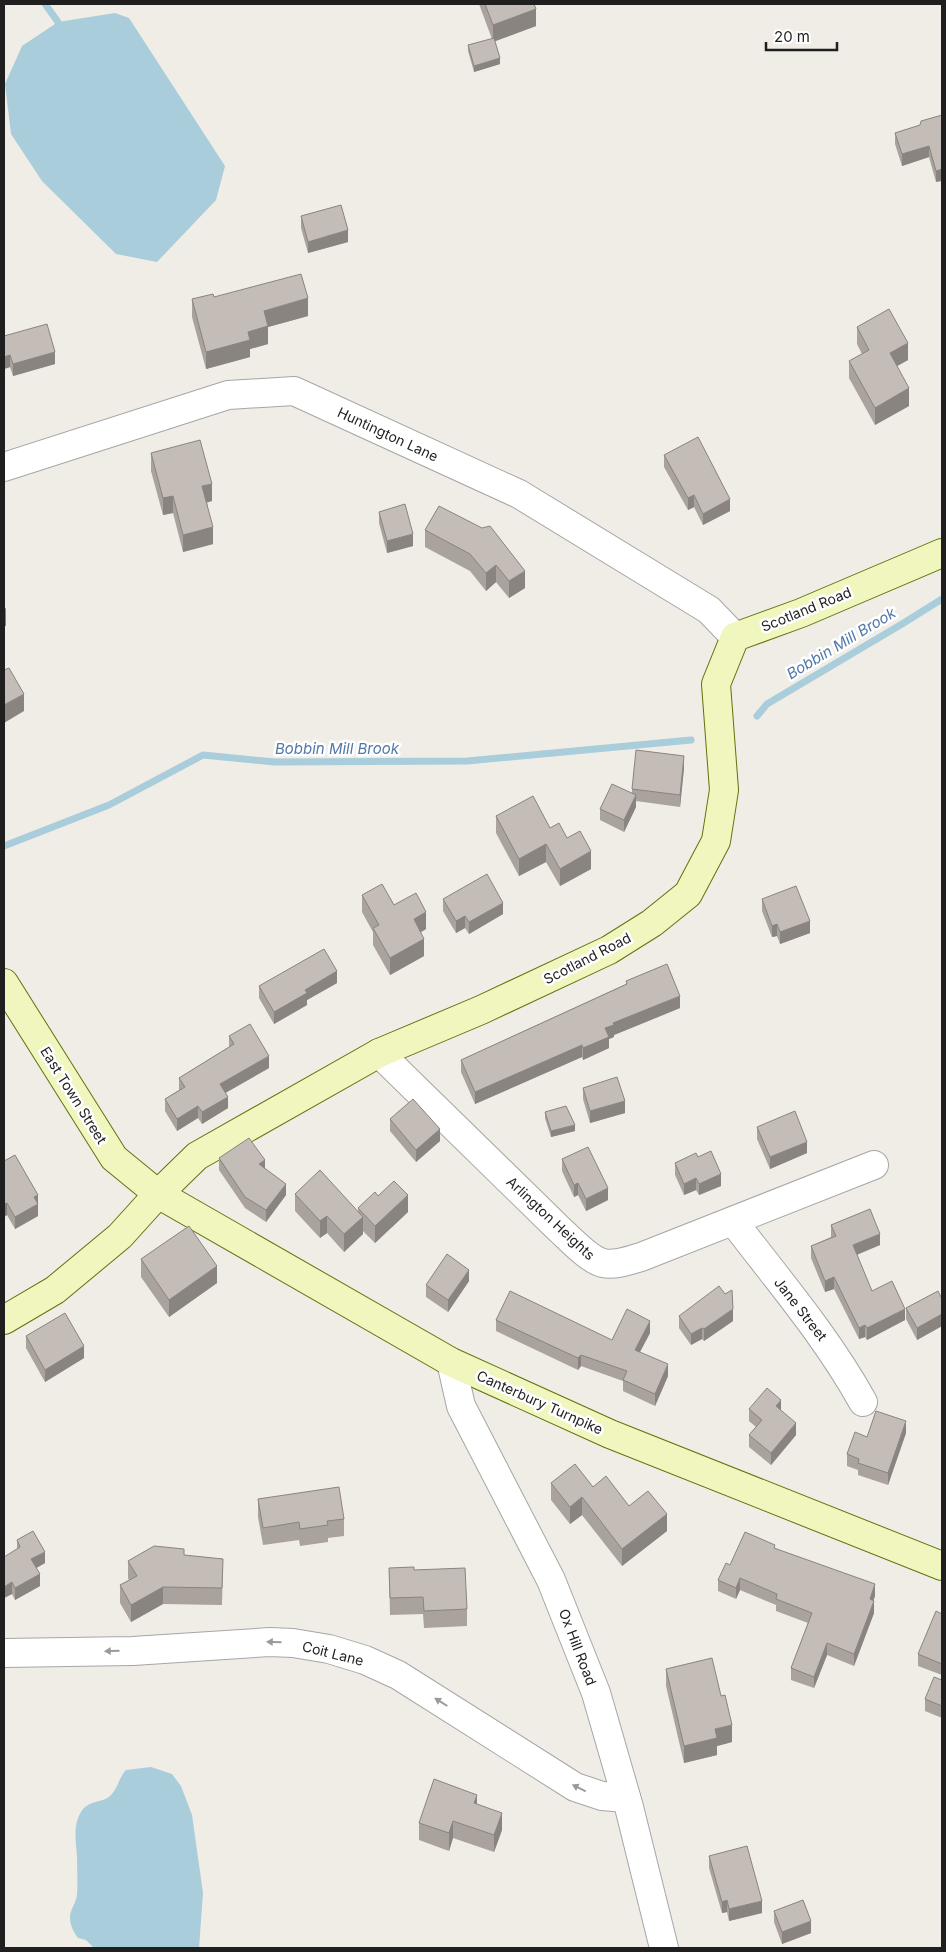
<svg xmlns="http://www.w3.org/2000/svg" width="946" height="1952" viewBox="0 0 946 1952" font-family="Inter,sans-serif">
  <rect width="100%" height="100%" fill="#efede6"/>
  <g fill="#a9cdda">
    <path d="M115,13L129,18L225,166L216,200L157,262L116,254L42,181L11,134L5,84L22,46L58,22Z"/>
    <path d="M151,1767L172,1774L181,1786L192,1815L203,1893L199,1948H94L86,1940L78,1938C73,1931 70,1925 70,1917C70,1910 76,1903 77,1895C78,1883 77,1870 77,1857C76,1840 72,1824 83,1809C91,1800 102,1803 110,1796C118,1789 119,1777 126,1770Z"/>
  </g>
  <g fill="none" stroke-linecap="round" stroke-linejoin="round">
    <g stroke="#a9cdda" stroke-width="7">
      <path d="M45,4L58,22"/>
      <path d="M757,716L767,704L902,624L942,599"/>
      <path d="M4,846L109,805L203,755L275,762L467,761L691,740"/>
    </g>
    <defs>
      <g id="street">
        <path d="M4,467L228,395L294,391L519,494L709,610L735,637"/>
        <path d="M379,1053L557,1227C568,1237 589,1260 603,1263C615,1266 630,1260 641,1257L874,1165"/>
        <path d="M733,1221C778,1280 827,1337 863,1402"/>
        <path d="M451,1362L461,1406L551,1580L596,1693L629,1807L664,1948"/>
        <path d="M4,1653L133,1651L270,1642L293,1643L329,1649L365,1660L398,1675L575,1787L602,1796L626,1798"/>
      </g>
      <g id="secondary">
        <path d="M4,983L114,1158L158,1194L451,1362L610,1434L942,1566"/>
        <path d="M4,1320L55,1290L120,1236L158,1194L197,1156L379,1053L481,1010L609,950L652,923L688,894L716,841L724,790L716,684L735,637L801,613L942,553"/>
      </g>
    </defs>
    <use href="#street" stroke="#a6a6a6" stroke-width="30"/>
    <use href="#secondary" stroke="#62720b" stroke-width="30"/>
    <use href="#street" stroke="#fff" stroke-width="28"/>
    <use href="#secondary" stroke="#f1f6be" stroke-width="28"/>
  </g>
  <g fill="#a9a29d">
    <path d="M479,4H534L536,26L495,41L500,64L474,72L468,51V45L492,39Z"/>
    <path d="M942,115L936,182L929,157L902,166L895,144V133L920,125Z"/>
    <path d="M301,216L348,242L308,253L301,228Z"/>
    <path d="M214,297L308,316L268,327V344L250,349V357L206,369L192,317V299Z"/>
    <path d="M857,327L908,360L897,366L909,406L875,425L849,378V361L862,354L857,344Z"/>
    <path d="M4,336L55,364L13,376L10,367L4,369Z"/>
    <path d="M151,453L212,501L207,502L213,544L183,552L173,513L163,515L151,471Z"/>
    <path d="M664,455L730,511L703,525L694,507L688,510L664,467Z"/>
    <path d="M439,506L525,588L509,598L496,582L486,591L470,571L425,547V530Z"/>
    <path d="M379,512L413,546L387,553L379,523Z"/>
    <path d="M684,768L680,807L636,801V807L624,832L600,820V809L632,793V789Z"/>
    <path d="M496,816L550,828L591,869L560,886L546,862L519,876L496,833Z"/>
    <path d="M362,895L394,905L426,929L421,932L424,956L390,975L373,945V932L362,912Z"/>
    <path d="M443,899L503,914L469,934L465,928L456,933L443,911Z"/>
    <path d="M762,899L810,933L780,944L777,936L772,937L762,911Z"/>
    <path d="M626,981L680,1008L614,1035V1037L609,1039V1048L583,1060L582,1057L475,1104L461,1072V1060L626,984Z"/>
    <path d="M337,983L307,1000V1005L274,1024L259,998V986Z"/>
    <path d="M229,1036L269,1068L225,1093L228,1108L202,1124L198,1118L177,1131L165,1111V1099L179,1090V1078L229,1047Z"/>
    <path d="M583,1088L625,1113L590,1123L583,1099Z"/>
    <path d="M545,1112L575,1131L551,1137L545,1118Z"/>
    <path d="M390,1119L440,1141L416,1162L390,1131Z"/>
    <path d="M757,1127L807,1153L770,1169L757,1139Z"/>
    <path d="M698,1157L721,1186L699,1195L696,1190L684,1195L675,1175V1163Z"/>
    <path d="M219,1158L265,1169L286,1195L266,1222L245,1208L219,1170Z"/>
    <path d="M562,1159L608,1200L586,1211L578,1195L574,1197L562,1171Z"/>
    <path d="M4,1161L38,1195V1216L15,1229L7,1215L4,1216Z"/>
    <path d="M295,1194L358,1211V1208L378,1196L408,1212L375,1243L363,1231V1234L344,1252L327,1233L320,1238L295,1211Z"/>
    <path d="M831,1225L880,1245L857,1255L872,1291L905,1320L867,1340L865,1337L859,1339L834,1289L825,1292L811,1258V1246L831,1237Z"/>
    <path d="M141,1259L217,1283L169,1317L141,1277Z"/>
    <path d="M469,1281L448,1312L426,1297V1285Z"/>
    <path d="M942,1299V1326L917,1340L906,1319V1308Z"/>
    <path d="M679,1316L733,1321L704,1341L702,1339L691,1345L679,1328Z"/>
    <path d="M496,1320L612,1340L650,1333L640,1352L668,1376L655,1406L623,1391V1381L581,1366L578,1370L496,1331Z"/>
    <path d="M26,1336L84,1358L45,1382L26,1348Z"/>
    <path d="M749,1409L781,1411L796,1435L771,1465L749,1447V1435L756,1427L749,1421Z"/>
    <path d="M906,1433L888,1485L858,1475V1470L847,1466V1454L867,1437Z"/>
    <path d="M551,1483L593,1487L629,1506L667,1531L622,1566L582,1515L570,1524L551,1500Z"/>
    <path d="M258,1499L344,1519V1536L328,1538V1542L300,1546L299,1540L263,1545L258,1517Z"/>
    <path d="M17,1540L45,1563L36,1568L40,1586L15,1600L12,1594L4,1598L17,1549Z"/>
    <path d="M775,1548L875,1596L873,1601L874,1613L854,1666L827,1655L814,1688L791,1680V1668L808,1623L776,1611V1605L740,1590L736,1599L718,1591V1580L730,1565Z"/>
    <path d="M184,1555L223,1559L222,1605L163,1604L131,1622L120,1603V1585L129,1580L128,1578V1561Z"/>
    <path d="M389,1568L414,1570L467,1609V1626L424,1628L423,1614L390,1615Z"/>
    <path d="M942,1614V1675L918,1666V1654Z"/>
    <path d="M666,1669L732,1742L717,1746V1755L684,1763L666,1686Z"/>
    <path d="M942,1680V1718L925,1711V1699Z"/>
    <path d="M477,1804L502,1830L494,1852L453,1838L449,1851L419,1840V1823Z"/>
    <path d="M709,1856L762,1913L729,1921L727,1912L722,1913L709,1868Z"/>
    <path d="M774,1911L811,1933L782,1944L774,1922Z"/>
  </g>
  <g fill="#89847f">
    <path d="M536,9V26L493,42V25Z"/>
    <path d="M500,58V64L474,72V66Z"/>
    <path d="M929,146V157L902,166V154Z"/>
    <path d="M942,169V181L936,182V171Z"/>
    <path d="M348,230V242L308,253V242Z"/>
    <path d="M308,298V316L268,327V344L250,349V357L206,369V352L248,332L264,311Z"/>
    <path d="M908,343V360L890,370V353Z"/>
    <path d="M55,352V364L13,376V364Z"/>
    <path d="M10,355V367L4,369V357Z"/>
    <path d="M909,388V406L875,425V408Z"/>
    <path d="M212,484V501L202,504V486Z"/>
    <path d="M694,495V507L688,510V498Z"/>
    <path d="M173,496V513L163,515V498Z"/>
    <path d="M730,499V511L703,525V514Z"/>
    <path d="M213,527V544L183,552V535Z"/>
    <path d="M413,534V546L387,553V541Z"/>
    <path d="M496,565V582L486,591V573Z"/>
    <path d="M525,571V588L509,598V581Z"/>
    <path d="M6,608V626H4V609Z"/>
    <path d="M24,694V711L4,723V705Z"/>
    <path d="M684,756V768L680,807V795Z"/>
    <path d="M636,795V807L624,832V820Z"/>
    <path d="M546,844V862L519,876V859Z"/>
    <path d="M591,851V869L560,886V869Z"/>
    <path d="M503,903V914L469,934V922Z"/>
    <path d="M426,912V929L414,936V919Z"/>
    <path d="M465,916V928L456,933V921Z"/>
    <path d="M810,921V933L780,944V932Z"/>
    <path d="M777,924V936L772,937V926Z"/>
    <path d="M424,939V956L390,975V958Z"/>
    <path d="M337,971V983L307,1000V1005L274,1024V1012L305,990Z"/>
    <path d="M680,996V1008L614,1035V1037L609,1039V1048L583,1060V1048L605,1028L613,1023Z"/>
    <path d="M582,1045V1057L475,1104V1092Z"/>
    <path d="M269,1056V1068L220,1096V1084Z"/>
    <path d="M228,1097V1108L202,1124V1112Z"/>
    <path d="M625,1101V1113L590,1123V1111Z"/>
    <path d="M198,1106V1118L177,1131V1119Z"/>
    <path d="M575,1125V1131L551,1137V1131Z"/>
    <path d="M440,1129V1141L416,1162V1150Z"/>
    <path d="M807,1142V1153L770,1169V1157Z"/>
    <path d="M265,1160V1172L259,1164Z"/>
    <path d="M721,1174V1186L699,1195V1184Z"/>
    <path d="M696,1178V1190L684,1195V1184Z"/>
    <path d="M578,1183V1195L574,1197V1185Z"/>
    <path d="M286,1184V1195L266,1222V1210Z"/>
    <path d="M608,1188V1200L586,1211V1199Z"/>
    <path d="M38,1195V1216L15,1229V1217L34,1197Z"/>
    <path d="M408,1195V1212L375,1243V1226Z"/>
    <path d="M7,1203V1215L4,1217V1205Z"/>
    <path d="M327,1216V1233L320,1238V1221Z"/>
    <path d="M363,1217V1234L344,1252V1234Z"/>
    <path d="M880,1234V1245L853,1256V1245Z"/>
    <path d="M217,1266V1283L169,1317V1300Z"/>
    <path d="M469,1270V1281L448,1312V1300Z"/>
    <path d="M834,1277V1289L825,1292V1281Z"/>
    <path d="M733,1309V1321L704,1341V1329Z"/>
    <path d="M905,1309V1320L867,1340V1328Z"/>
    <path d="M942,1314V1326L917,1340V1328Z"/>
    <path d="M650,1321V1333L635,1361V1350Z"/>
    <path d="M865,1325V1337L859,1339V1328Z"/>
    <path d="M702,1328V1339L691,1345V1334Z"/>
    <path d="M84,1346V1358L45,1382V1370Z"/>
    <path d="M581,1355V1366L578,1370V1358Z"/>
    <path d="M668,1364V1376L655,1406V1394Z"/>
    <path d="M781,1400V1412L776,1406Z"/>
    <path d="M906,1421V1433L888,1485V1473Z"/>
    <path d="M796,1423V1435L771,1465V1453Z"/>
    <path d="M582,1497V1515L570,1524V1507Z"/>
    <path d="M667,1514V1531L622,1566V1549Z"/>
    <path d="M45,1552V1563L31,1571V1559Z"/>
    <path d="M40,1574V1586L15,1600V1588Z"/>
    <path d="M740,1578V1590L736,1599V1588Z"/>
    <path d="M12,1582V1594L4,1598V1587Z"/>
    <path d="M875,1584V1596L870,1611V1599Z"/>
    <path d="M163,1587V1604L131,1622V1605Z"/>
    <path d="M874,1601V1613L854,1666V1654Z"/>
    <path d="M827,1643V1655L814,1688V1677Z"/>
    <path d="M732,1725V1742L717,1746V1755L684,1763V1746L715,1729Z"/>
    <path d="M477,1795V1812L474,1803Z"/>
    <path d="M502,1813V1830L494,1852V1835Z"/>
    <path d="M453,1821V1838L449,1851V1833Z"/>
    <path d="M727,1900V1912L722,1913V1902Z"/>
    <path d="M762,1901V1913L729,1921V1909Z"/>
    <path d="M811,1921V1933L782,1944V1932Z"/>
  </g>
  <g fill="#c4bcb6" stroke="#89847f">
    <path d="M485,4H534L536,9L493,25Z"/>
    <path d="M494,38L500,58L474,66L468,45Z"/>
    <path d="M942,115V169L936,171L929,146L902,154L895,133L920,125L921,121Z"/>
    <path d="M341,205L348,230L308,242L301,216Z"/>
    <path d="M301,274L308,298L264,311L268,326L248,332L250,340L206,352L192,299L213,294L214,297Z"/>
    <path d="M889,309L908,343L890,353L909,388L875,408L849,361L869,350L857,327Z"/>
    <path d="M47,324L55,352L13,364L10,355L4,357V336Z"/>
    <path d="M698,437L730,499L703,514L694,495L688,498L664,455Z"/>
    <path d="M200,440L212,484L202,486L213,527L183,535L173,496L163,498L151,453Z"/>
    <path d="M405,504L413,534L387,541L379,512Z"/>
    <path d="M439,506L482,528L490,526L525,571L509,581L496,565L486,573L470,554L425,530Z"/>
    <path d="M9,668L24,694L4,705V670Z"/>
    <path d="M636,750L684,756L680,795L632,789Z"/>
    <path d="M612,784L636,795L624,820L600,809Z"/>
    <path d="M533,796L550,828L559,823L567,838L580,831L591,851L560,869L546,844L519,859L496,816Z"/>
    <path d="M487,874L503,903L469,922L465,916L456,921L443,899Z"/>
    <path d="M382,884L394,905L416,893L426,912L414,919L424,939L390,958L373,928L379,925L362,895Z"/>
    <path d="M796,886L810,921L780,932L777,924L772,926L762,899Z"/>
    <path d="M324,949L337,971L305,990L307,993L274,1012L259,986Z"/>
    <path d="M667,964L680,996L613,1023L614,1025L605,1028L609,1037L583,1048L582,1045L475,1092L461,1060L627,984L626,981Z"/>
    <path d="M250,1024L269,1056L220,1084L228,1097L202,1112L198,1106L177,1119L165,1099L185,1087L179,1078L234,1044L229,1036Z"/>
    <path d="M617,1077L625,1101L590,1111L583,1088Z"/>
    <path d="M413,1099L440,1129L416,1150L390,1119Z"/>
    <path d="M566,1106L575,1125L551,1131L545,1112Z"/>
    <path d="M795,1111L807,1142L770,1157L757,1127Z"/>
    <path d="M249,1138L265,1160L259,1164L286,1184L266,1210L245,1197L219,1158Z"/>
    <path d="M588,1147L608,1188L586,1199L578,1183L574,1185L562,1159Z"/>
    <path d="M711,1151L721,1174L699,1184L696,1178L684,1184L675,1163L696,1153L698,1157Z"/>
    <path d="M15,1155L38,1195L34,1197L38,1204L15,1217L7,1203L4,1204V1161Z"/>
    <path d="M320,1170L363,1217L344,1234L327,1216L320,1221L295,1194Z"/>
    <path d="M394,1181L408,1195L375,1226L358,1208L375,1192L378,1196Z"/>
    <path d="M870,1209L880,1234L853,1245L872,1291L892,1281L905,1309L867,1328L865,1325L859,1328L834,1277L825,1281L811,1246L836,1236L831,1225Z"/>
    <path d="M189,1226L217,1266L169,1300L141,1259Z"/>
    <path d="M447,1254L469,1270L448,1300L426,1285Z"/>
    <path d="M719,1286L725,1294L732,1290L733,1309L704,1329L702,1328L691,1334L679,1316Z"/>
    <path d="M510,1291L612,1340L627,1309L650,1321L635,1350L668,1364L655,1394L623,1380L627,1371L581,1355L578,1358L496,1320Z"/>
    <path d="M938,1291L942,1299V1314L917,1328L906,1308Z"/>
    <path d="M65,1313L84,1346L45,1370L26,1336Z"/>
    <path d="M767,1388L781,1400L776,1406L796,1423L771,1453L749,1435L762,1420L749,1409Z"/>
    <path d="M876,1411L906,1421L888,1473L858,1463L859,1459L847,1454L855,1432L867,1437Z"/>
    <path d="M575,1464L593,1487L606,1476L629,1506L648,1491L667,1514L622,1549L582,1497L570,1507L551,1483Z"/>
    <path d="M339,1487L344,1519L327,1521L328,1525L300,1529L299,1522L263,1528L258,1499Z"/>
    <path d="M33,1531L45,1552L31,1559L40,1574L15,1588L12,1582L4,1587V1557L20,1547L17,1540Z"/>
    <path d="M745,1532L775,1545L774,1548L875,1584L870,1599L874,1601L854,1654L827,1643L814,1677L791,1668L812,1613L776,1599L777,1594L740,1578L736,1588L718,1580L726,1563L730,1565Z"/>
    <path d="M154,1546L184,1549V1555L223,1559L222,1588L163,1587L131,1605L120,1585L137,1576L128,1561Z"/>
    <path d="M414,1567V1570L465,1568L467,1609L424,1611L423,1597L390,1598L389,1568Z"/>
    <path d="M936,1611L942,1614V1664L918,1654Z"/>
    <path d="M712,1658L721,1696L725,1695L732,1725L715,1729L717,1738L684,1746L666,1669Z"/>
    <path d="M934,1677L942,1680V1706L925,1699Z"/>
    <path d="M434,1779L477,1795L474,1803L502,1813L494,1835L453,1821L449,1833L419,1823Z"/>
    <path d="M747,1846L762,1901L729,1909L727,1900L722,1902L709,1856Z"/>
    <path d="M803,1900L811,1921L782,1932L774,1911Z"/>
  </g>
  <defs><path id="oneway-solid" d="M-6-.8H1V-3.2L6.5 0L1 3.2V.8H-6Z" transform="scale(1.25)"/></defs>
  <g fill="#9a9a9a">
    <use href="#oneway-solid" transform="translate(274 1642) rotate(-178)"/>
    <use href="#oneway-solid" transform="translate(112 1651) rotate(179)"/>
    <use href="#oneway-solid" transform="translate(441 1702) rotate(-148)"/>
    <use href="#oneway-solid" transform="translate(579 1788) rotate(-154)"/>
  </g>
  <g text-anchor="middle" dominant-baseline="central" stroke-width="5" stroke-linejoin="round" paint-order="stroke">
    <g font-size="14" fill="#1f1f1f" stroke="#fff">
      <text transform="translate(388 434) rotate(25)">Huntington Lane</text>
      <text transform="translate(806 609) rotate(-22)">Scotland Road</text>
      <text transform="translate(587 958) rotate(-27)">Scotland Road</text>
      <text transform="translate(74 1095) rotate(58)">East Town Street</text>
      <text transform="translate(551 1218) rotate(43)">Arlington Heights</text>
      <text transform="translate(801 1309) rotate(52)">Jane Street</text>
      <text transform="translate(540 1402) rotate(24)">Canterbury Turnpike</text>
      <text transform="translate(578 1647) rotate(69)">Ox Hill Road</text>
      <text transform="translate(333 1653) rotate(14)">Coit Lane</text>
    </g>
    <g font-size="15" font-style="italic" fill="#5179aa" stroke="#fff">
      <text transform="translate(841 643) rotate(-31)">Bobbin Mill Brook</text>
      <text x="337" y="748">Bobbin Mill Brook</text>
    </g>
  </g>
  <rect width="946" height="1952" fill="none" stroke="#1f1f1f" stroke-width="10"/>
  <path d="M766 42v8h71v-8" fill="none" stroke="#1f1f1f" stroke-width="2.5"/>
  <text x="774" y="42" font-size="15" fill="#1f1f1f" stroke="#ffffff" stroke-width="4" paint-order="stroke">20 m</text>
</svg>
